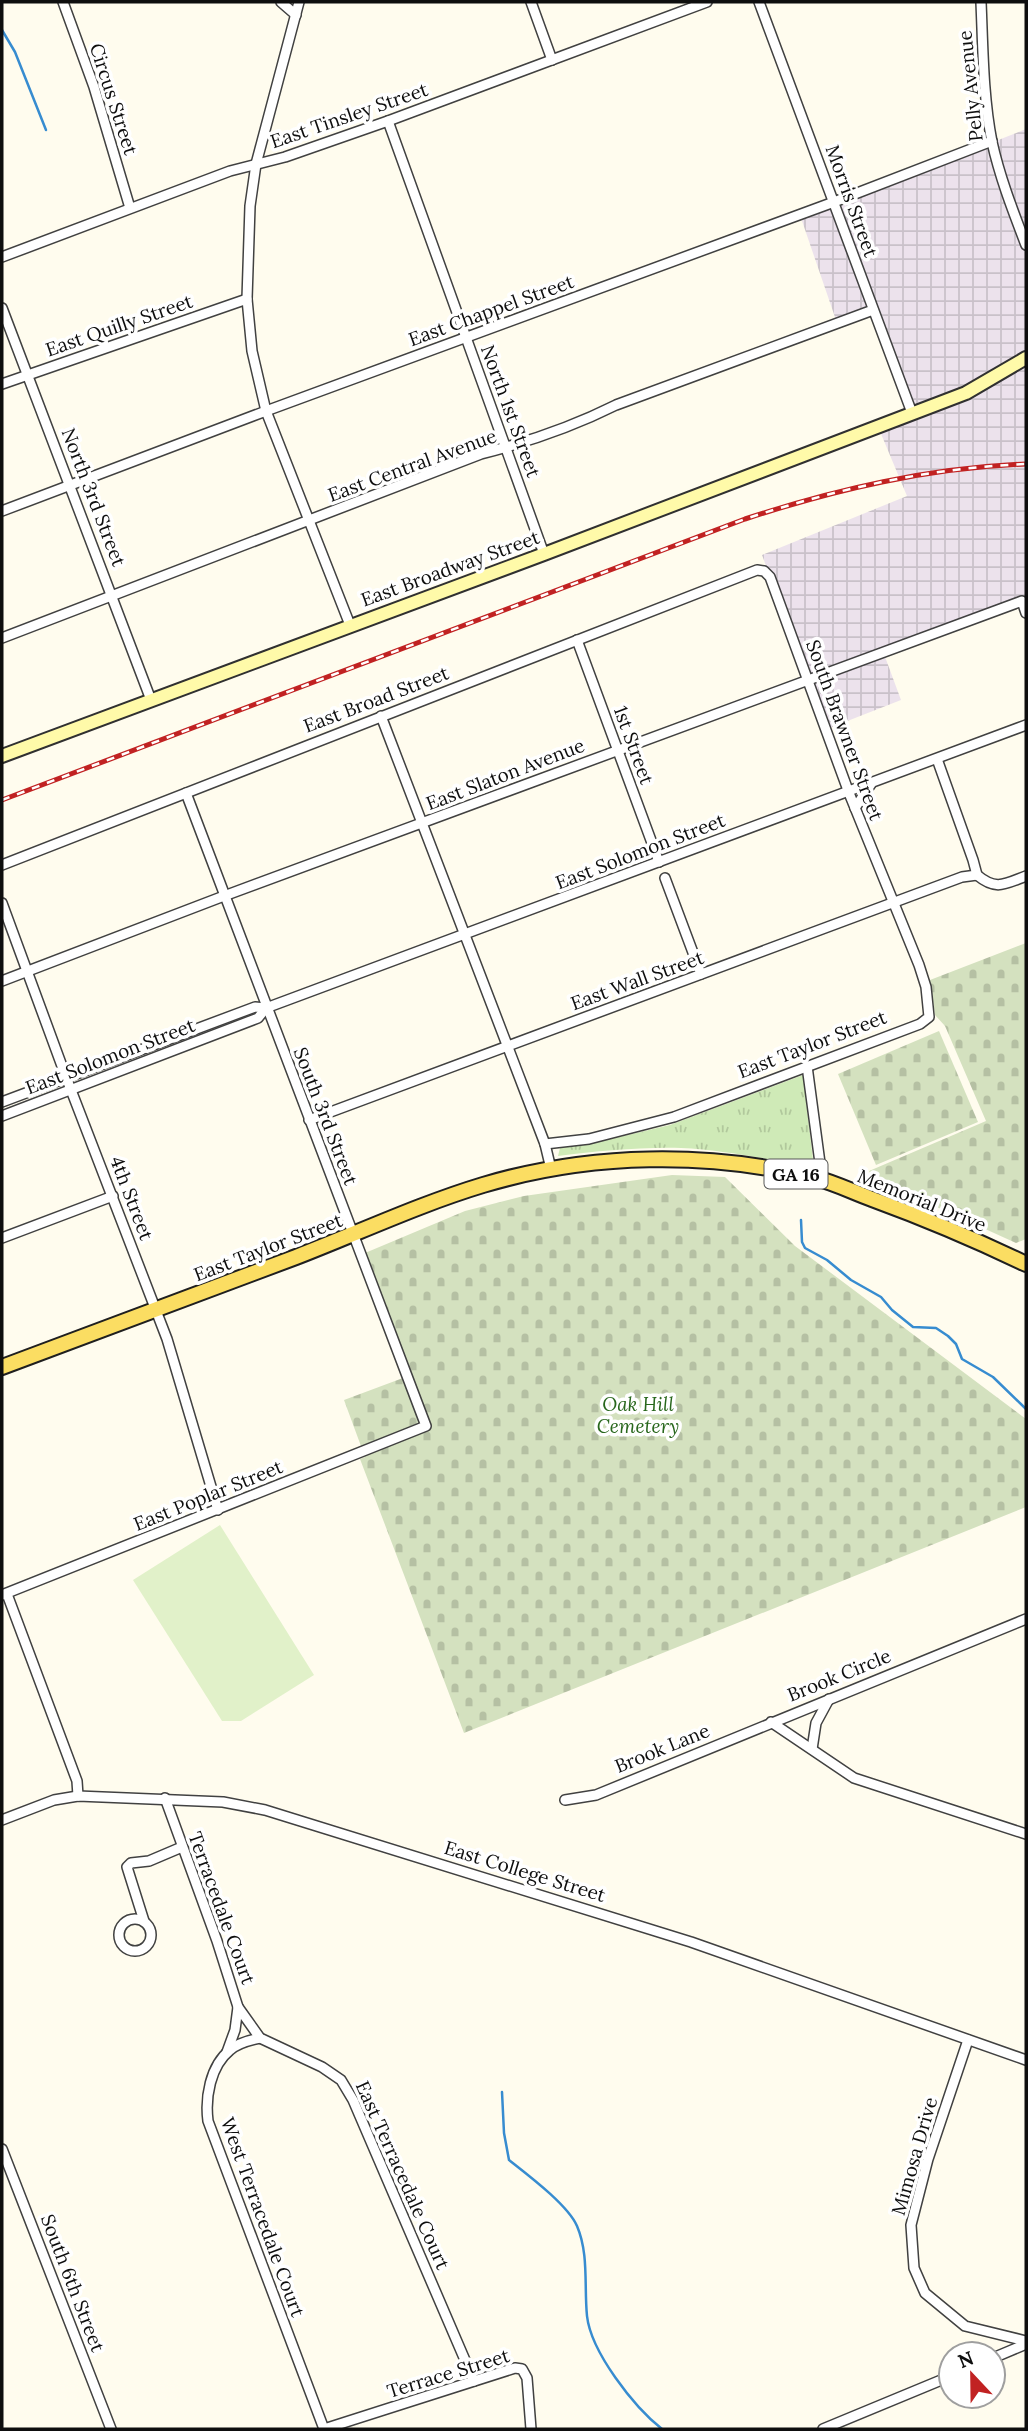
<svg xmlns="http://www.w3.org/2000/svg" width="1028" height="2431" viewBox="0 0 1028 2431" font-family="Lora,serif">
  <defs>
    <pattern id="industrial-grid" width="8" height="8" patternUnits="userSpaceOnUse" patternTransform="scale(1.75)"><rect width="8" height="8" fill="#ece2ec"/><path d="M0 4h8M4 0v8" fill="none" stroke="#c9c1c9"/></pattern>
    <pattern id="cemetery-stones" width="16" height="16" patternUnits="userSpaceOnUse" patternTransform="scale(1.75)"><rect width="16" height="16" fill="#d4e1bf"/><path d="M2 7V4a2 2 0 0 1 4 0v3zM10 15v-3a2 2 0 0 1 4 0v3z" fill="#b5c0a3"/></pattern>
    <pattern id="park-tufts" width="24" height="20" patternUnits="userSpaceOnUse" patternTransform="scale(1.75)"><rect width="24" height="20" fill="#cfeab7"/><path d="M3 7l-1-3M5 7V3M7 7l1-3M15 17l-1-3M17 17v-4M19 17l1-3" fill="none" stroke="#b1c89c"/></pattern>
  </defs>
  <rect width="100%" height="100%" fill="#fffcee"/>
  <path fill="url(#industrial-grid)" d="M1026,129V600L884,654L901,700L827,729L762,555L907,496L879,429L910,416L871,312L837,323L801,218Z"/>
  <g fill="url(#cemetery-stones)">
    <path d="M1026,943V1239L1016,1243L873,1178L869,1171L986,1121L945,1026L935,1015L930,980Z"/>
    <path d="M939,1031L978,1122L876,1165L838,1074Z"/>
    <path d="M672,1175L725,1177L795,1246L1026,1419V1507L464,1733L360,1459L365,1457L344,1400L411,1375L365,1253L465,1211L524,1196Z"/>
  </g>
  <path fill="url(#park-tufts)" d="M803,1075L814,1168C770,1160 726,1150 681,1148C640,1147 599,1151 558,1156L560,1148L615,1138L670,1125Z"/>
  <path fill="#e1f1c9" d="M220,1525L314,1675L241,1721H222L133,1580Z"/>
  <g fill="none" stroke-linecap="round" stroke-linejoin="round">
    <g stroke="#378cd0" stroke-width="2.5">
      <path d="M2,30L15,52L46,130"/>
      <path d="M801,1220L802,1242L805,1248L827,1260L851,1280L881,1297L892,1310L913,1327L936,1328L948,1336L956,1344L962,1359L993,1377L1026,1409"/>
      <path d="M502,2092L504,2133L509,2160C528,2175 568,2205 577,2226C589,2254 584,2286 587,2316C591,2352 634,2407 662,2429"/>
    </g>
    <defs>
      <g id="minor">
        <path d="M63,2L94,87L130,208"/>
        <path d="M281,2L296,15"/>
        <path d="M299,2L256,164L250,206L247,299L252,351L266,411L350,625"/>
        <path d="M531,2L552,60"/>
        <path d="M759,2L912,413"/>
        <path d="M981,2C983,48 983,96 992,142C1000,178 1013,211 1026,245"/>
        <path d="M388,121L544,554"/>
        <path d="M2,257L230,171L285,157L388,121L707,2"/>
        <path d="M2,308L151,700"/>
        <path d="M2,384L247,299"/>
        <path d="M2,511L266,411L834,202L992,141"/>
        <path d="M2,638L481,454C528,442 572,427 616,405L873,310"/>
        <path d="M577,640L659,862"/>
        <path d="M381,716L545,1144L551,1169"/>
        <path d="M937,759L973,860L977,875"/>
        <path d="M855,808L871,784"/>
        <path d="M2,865L757,570L764,571L770,577L849,793L919,965L926,987L929,1017L920,1024L674,1117L589,1139L545,1144"/>
        <path d="M977,875C996,891 1005,884 1026,876"/>
        <path d="M665,878L701,974"/>
        <path d="M2,903L66,1077L167,1339L218,1510"/>
        <path d="M2,981L224,896L1022,601L1026,613"/>
        <path d="M807,1066L820,1163L817,1179"/>
        <path d="M2,1102L255,1007L266,1008"/>
        <path d="M2,1116L258,1018L266,1008L1026,725"/>
        <path d="M309,1120L962,877L977,875"/>
        <path d="M2,1238L113,1196"/>
        <path d="M7,1594L77,1781L78,1796"/>
        <path d="M2,1595L426,1426L186,793"/>
        <path d="M771,1722L854,1778L1026,1834"/>
        <path d="M812,1749L816,1723L829,1699"/>
        <path d="M165,1798L217,1941L238,2007L260,2038L322,2067L341,2080L353,2100L474,2381"/>
        <path d="M565,1800L596,1795L1026,1619"/>
        <path d="M2,1820L54,1800L78,1796L223,1802L265,1810L691,1942L1026,2060"/>
        <circle cx="135" cy="1935" r="16"/>
        <path d="M144,1921L127,1867L131,1863L149,1861L182,1847"/>
        <path d="M260,2038C250,2040 238,2043 230,2050C210,2066 205,2098 208,2121L324,2429"/>
        <path d="M968,2040L928,2159L911,2225L914,2268L925,2293L965,2326L1026,2341"/>
        <path d="M227,2052L235,2030L238,2007"/>
        <path d="M2,2149L111,2429"/>
        <path d="M993,2358L1026,2344"/>
        <path d="M324,2429L515,2368L522,2369L527,2378L531,2429"/>
        <path d="M823,2429L951,2376"/>
      </g>
      <path id="secondary" d="M2,756L544,554L966,393L1026,358"/>
      <path id="primary" d="M2,1367C100,1331 198,1294 296,1257C358,1233 420,1204 483,1185C590,1153 708,1151 816,1178C835,1183 853,1192 872,1199C924,1218 976,1240 1026,1264"/>
    </defs>
    <use href="#minor" stroke="#414141" stroke-width="12"/>
    <use href="#secondary" stroke="#303030" stroke-width="16"/>
    <use href="#primary" stroke="#1f1f1f" stroke-width="18"/>
    <use href="#minor" stroke="#fff" stroke-width="9"/>
    <use href="#secondary" stroke="#fffaa9" stroke-width="12"/>
    <use href="#primary" stroke="#fbdd62" stroke-width="14"/>
    <defs>
      <path id="rail" d="M2,800L745,519C837,489 928,468 1026,464"/>
    </defs>
    <use href="#rail" stroke="#c12222" stroke-width="5"/>
    <use href="#rail" stroke="#fff" stroke-width="2.5" stroke-dasharray="8" stroke-linecap="butt"/>
  </g>
  <g text-anchor="middle" dominant-baseline="central" stroke-width="7" stroke-linejoin="round" paint-order="stroke">
    <rect fill="#fff" stroke="#565656" stroke-width="2" x="764.5" y="1159.5" width="63" height="29" rx="5"/>
    <g font-size="18" font-weight="bold" fill="#0e0e0e">
      <text x="796" y="1174">GA 16</text>
    </g>
    <g font-size="19" fill="#0e0e0e" stroke="#fff">
      <text transform="translate(970 86) rotate(-96)">Pelly Avenue</text>
      <text transform="translate(114 99) rotate(72)">Circus Street</text>
      <text transform="translate(349 115) rotate(-19)">East Tinsley Street</text>
      <text transform="translate(852 201) rotate(70)">Morris Street</text>
      <text transform="translate(491 310) rotate(-20)">East Chappel Street</text>
      <text transform="translate(119 325) rotate(-19)">East Quilly Street</text>
      <text transform="translate(511 411) rotate(70)">North 1st Street</text>
      <text transform="translate(412 465) rotate(-20)">East Central Avenue</text>
      <text transform="translate(94 497) rotate(69)">North 3rd Street</text>
      <text transform="translate(450 568) rotate(-20)">East Broadway Street</text>
      <text transform="translate(376 699) rotate(-21)">East Broad Street</text>
      <text transform="translate(845 730) rotate(70)">South Brawner Street</text>
      <text transform="translate(634 745) rotate(70)">1st Street</text>
      <text transform="translate(505 774) rotate(-21)">East Slaton Avenue</text>
      <text transform="translate(640 851) rotate(-21)">East Solomon Street</text>
      <text transform="translate(637 980) rotate(-20)">East Wall Street</text>
      <text transform="translate(812 1044) rotate(-21)">East Taylor Street</text>
      <text transform="translate(110 1056) rotate(-21)">East Solomon Street</text>
      <text transform="translate(326 1116) rotate(69)">South 3rd Street</text>
      <text transform="translate(132 1198) rotate(69)">4th Street</text>
      <text transform="translate(922 1200) rotate(22)">Memorial Drive</text>
      <text transform="translate(268 1247) rotate(-21)">East Taylor Street</text>
      <text transform="translate(208 1495) rotate(-22)">East Poplar Street</text>
      <text transform="translate(839 1675) rotate(-22)">Brook Circle</text>
      <text transform="translate(662 1748) rotate(-22)">Brook Lane</text>
      <text transform="translate(525 1871) rotate(17)">East College Street</text>
      <text transform="translate(222 1908) rotate(70)">Terracedale Court</text>
      <text transform="translate(914 2156) rotate(-74)">Mimosa Drive</text>
      <text transform="translate(403 2175) rotate(66)">East Terracedale Court</text>
      <text transform="translate(263 2217) rotate(70)">West Terracedale Court</text>
      <text transform="translate(73 2283) rotate(69)">South 6th Street</text>
      <text transform="translate(448 2373) rotate(-17)">Terrace Street</text>
    </g>
    <g font-size="19" font-style="italic" fill="#28671c" stroke="#fff">
      <text x="638" y="1404">Oak Hill<tspan x="638" dy="22">Cemetery</tspan></text>
    </g>
  </g>
  <rect width="1028" height="2431" fill="none" stroke="#0e0e0e" stroke-width="7"/>
  <g transform="translate(972 2375) rotate(338)"><circle r="33" fill="#ffffff" stroke="#9f9f9f" stroke-width="2"/>
  <path d="M0-5L12 26L0 18L-12 26Z" fill="#c12222"/>
  <text y="-10" font-size="19" font-weight="bold" text-anchor="middle" fill="#0e0e0e">N</text>
  </g>
</svg>
